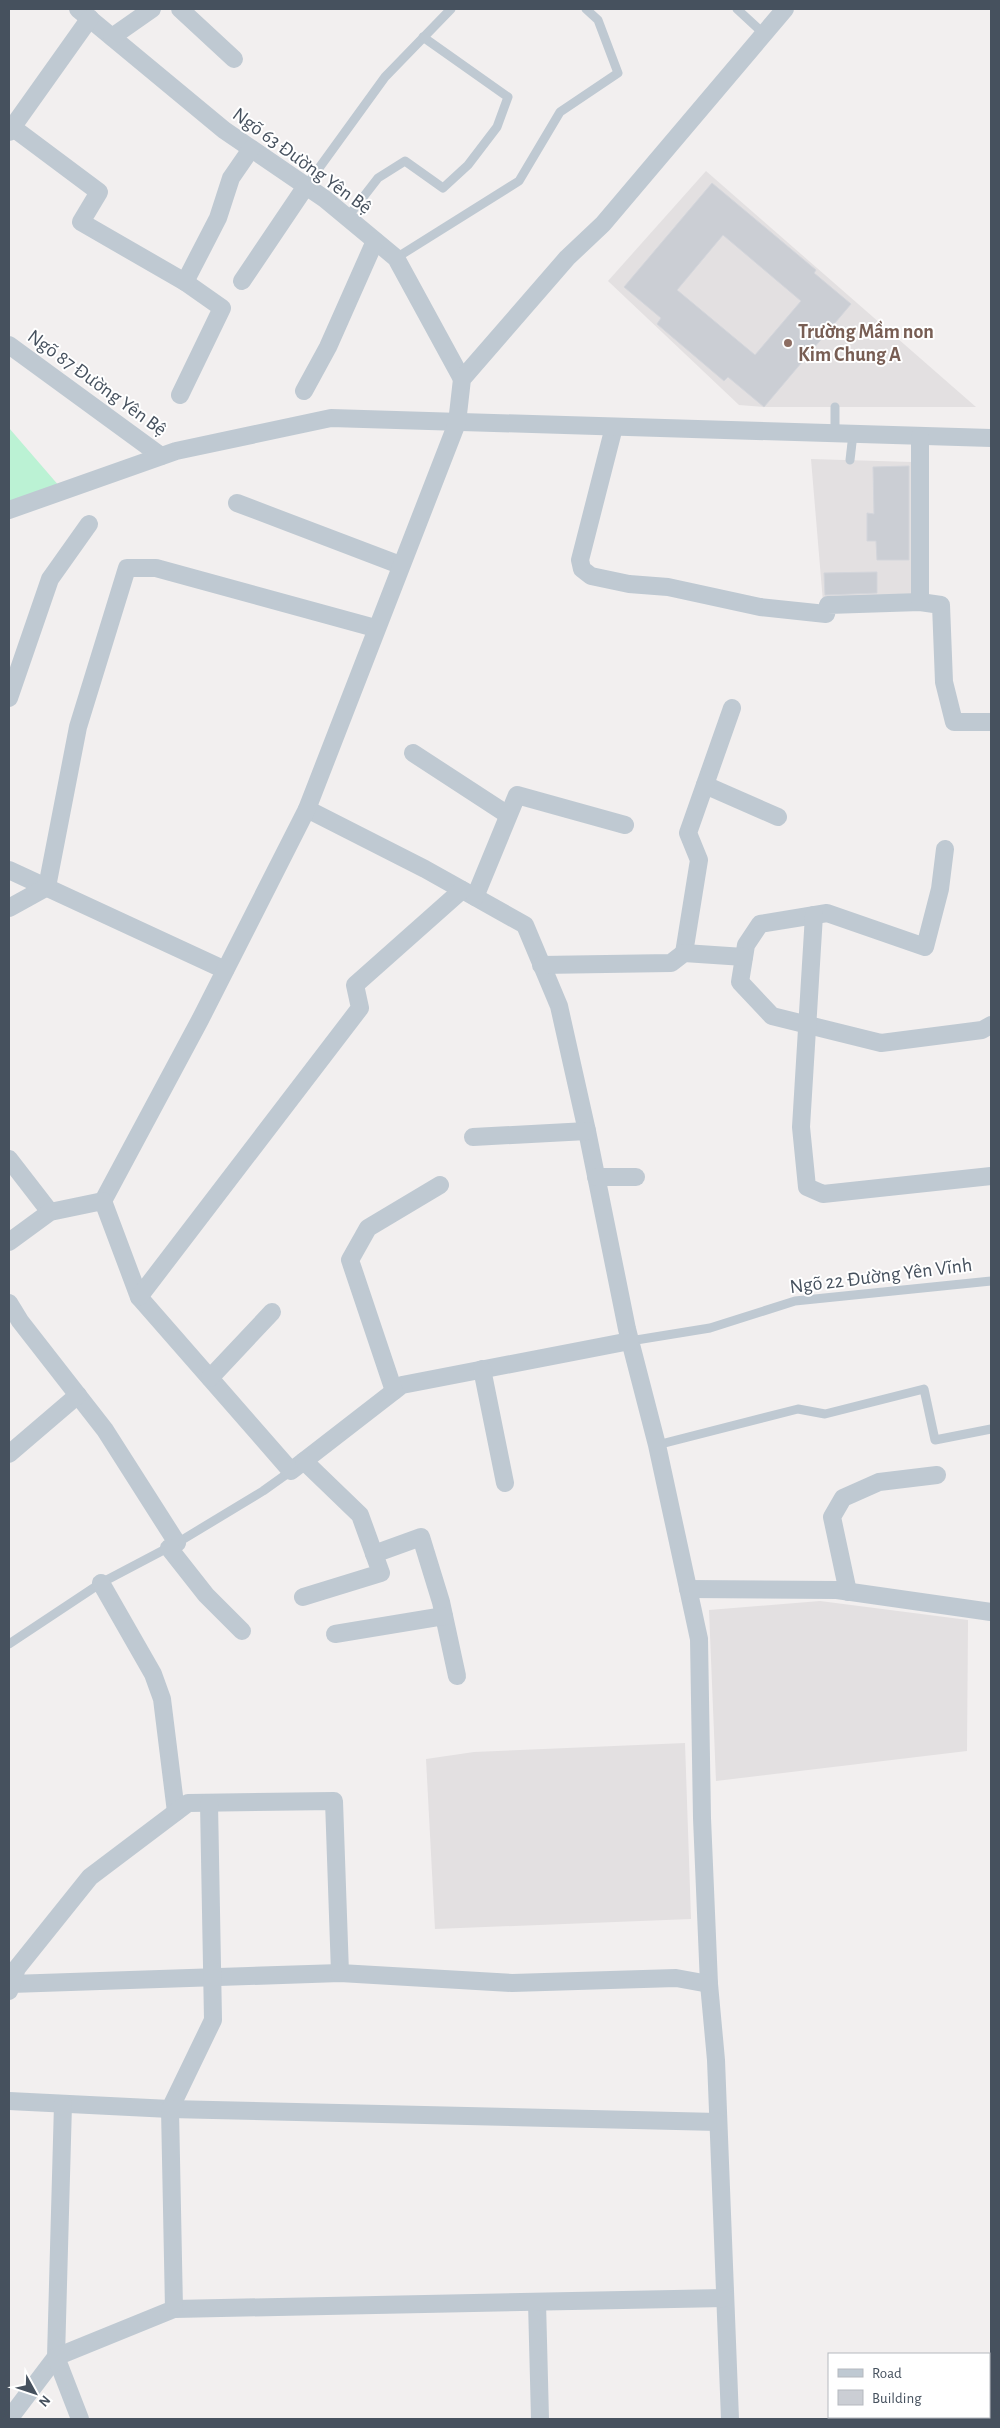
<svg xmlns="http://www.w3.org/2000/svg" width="1000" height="2428" viewBox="0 0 1000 2428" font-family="'Alegreya Sans',sans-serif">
  <rect width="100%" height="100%" fill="#f2efef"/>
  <g fill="#e3e0e1">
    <path d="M706,171L976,407H764L739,405L608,281Z"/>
    <path d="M811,459L912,462L917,600L823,602Z"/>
    <path d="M820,1601L968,1620L967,1751L716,1781L709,1610Z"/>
    <path d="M685,1743L691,1919L435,1929L426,1759L474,1752Z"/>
  </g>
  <path fill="#bbf2d4" d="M9,428L60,487L9,511Z"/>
  <g fill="#cbced4" stroke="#d3d5db" fill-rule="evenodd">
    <path d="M712,183L816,270L814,273L851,304L764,407L728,377L724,381L657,324L661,318L624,287ZM723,235L801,301L755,355L677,290Z"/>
    <path d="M909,466V560H877L876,541H867V513L874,514L873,467Z"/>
    <path d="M877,572V593L825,595L824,573Z"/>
  </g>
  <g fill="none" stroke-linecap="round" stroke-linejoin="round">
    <g stroke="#bfc9d2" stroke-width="9">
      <path d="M737,9L764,34"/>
      <path d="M306,186L385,77L451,9"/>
      <path d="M347,218L378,178L405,161L443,188L468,165L497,127L508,97L423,37"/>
      <path d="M396,258L519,181L560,112L618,73L598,20L586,9"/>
      <path d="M835,407V434"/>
      <path d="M850,460L853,434"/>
      <path d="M630,1341L710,1328L795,1301L991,1281"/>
      <path d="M657,1445L798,1409L825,1414L924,1389L935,1440L991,1429"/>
      <path d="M9,1644L101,1583L177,1543L263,1491L291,1471"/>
    </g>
    <g stroke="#bfc9d2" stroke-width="18">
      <path d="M78,9L224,130L325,199L396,258L462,379"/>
      <path d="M180,9L234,59"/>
      <path d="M112,37L152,9"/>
      <path d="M12,127L99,192L81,222L185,282L222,308L180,395"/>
      <path d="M9,132L90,18"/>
      <path d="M242,281L306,186"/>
      <path d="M185,282L218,218L231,178L251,149"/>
      <path d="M9,345L161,456"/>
      <path d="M304,391L328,347L375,241"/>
      <path d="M614,427L580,560L582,569L591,576L629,584L668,587L760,607L826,614L828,605L920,602L941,605L944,682L954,722H991"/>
      <path d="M237,503L400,565"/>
      <path d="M9,510L176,451L331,418L991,438"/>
      <path d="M920,602V436"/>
      <path d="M9,698L50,579L89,524"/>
      <path d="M413,753L508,815"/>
      <path d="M705,785L778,817"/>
      <path d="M307,809L425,869L525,925L559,1006L587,1131L627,1329L657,1445L699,1639L702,1818L709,1984L716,2060L730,2419"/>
      <path d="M945,849L940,889L925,947L827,913L760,924L746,945L740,982L772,1016L881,1043L982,1030L991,1025"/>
      <path d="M9,870L225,970"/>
      <path d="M475,897L517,795L625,825"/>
      <path d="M9,908L47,887L78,727L127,568H156L375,628"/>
      <path d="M814,915L801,1127L807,1187L823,1194L991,1176"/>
      <path d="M684,953L699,860L688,833L732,708"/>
      <path d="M541,965L671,963L684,953L744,957"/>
      <path d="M473,1137L587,1131"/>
      <path d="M9,1159L50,1212"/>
      <path d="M596,1177H636"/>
      <path d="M103,1201L200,1020L307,809L457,423L462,379L567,258L603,224L785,9"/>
      <path d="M9,1242L50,1212L103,1201L139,1297L291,1471L402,1385L630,1341"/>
      <path d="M139,1297L360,1008L355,985L462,890"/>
      <path d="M9,1303L20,1321L105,1430L177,1543"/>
      <path d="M482,1369L505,1483"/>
      <path d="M210,1378L272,1312"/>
      <path d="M394,1391L350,1260L368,1228L440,1185"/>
      <path d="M9,1454L78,1395"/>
      <path d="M169,1548L206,1595L242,1631"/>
      <path d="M374,1554L421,1537L441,1602L457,1676"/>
      <path d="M101,1583L153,1674L162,1699L176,1812"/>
      <path d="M688,1589L837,1590L991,1612"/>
      <path d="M848,1592L832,1517L843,1498L879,1482L937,1475"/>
      <path d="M303,1597L381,1573L360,1515L304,1461"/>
      <path d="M335,1634L444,1616"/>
      <path d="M11,1984L340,1973L512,1983L676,1978L709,1984"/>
      <path d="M9,1991L17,1968L90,1877L188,1803L334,1801L340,1973"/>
      <path d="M9,2101L170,2109L213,2020L209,1803"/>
      <path d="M537,2302L540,2419"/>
      <path d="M174,2309L725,2298"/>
      <path d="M9,2419L56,2357L63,2104"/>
      <path d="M80,2419L56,2357L174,2309L170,2109L718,2122"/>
    </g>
  </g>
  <circle fill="#8d6e63" stroke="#fff" stroke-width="2" cx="788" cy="343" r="5"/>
  <g text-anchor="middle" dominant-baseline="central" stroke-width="4" stroke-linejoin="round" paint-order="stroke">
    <g font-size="20" fill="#46515e" stroke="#fff">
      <text transform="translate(302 161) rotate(36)">Ngõ 63 Đường Yên Bệ</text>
      <text transform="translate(97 383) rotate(36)">Ngõ 87 Đường Yên Bệ</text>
      <text transform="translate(881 1276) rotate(-7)">Ngõ 22 Đường Yên Vĩnh</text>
    </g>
    <g font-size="20" font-weight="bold" fill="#785e54" stroke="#fff" text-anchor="start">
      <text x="798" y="332">Trường Mầm non<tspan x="798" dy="23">Kim Chung A</tspan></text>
    </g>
  </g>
  <rect width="1000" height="2428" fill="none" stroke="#46515e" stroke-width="20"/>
  <rect x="828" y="2353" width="162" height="65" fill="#ffffff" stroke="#b5b9bf"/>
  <rect x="838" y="2369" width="25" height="8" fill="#bfc9d2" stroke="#b5b9bf"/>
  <text x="872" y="2378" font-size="15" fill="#46515e">Road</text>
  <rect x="838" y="2390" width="25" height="15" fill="#cbced4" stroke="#b5b9bf"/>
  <text x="872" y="2403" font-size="15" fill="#46515e">Building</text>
  <g transform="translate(35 2393) rotate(130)" stroke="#ffffff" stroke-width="4" paint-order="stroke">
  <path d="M0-4L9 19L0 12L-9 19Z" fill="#46515e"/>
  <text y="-8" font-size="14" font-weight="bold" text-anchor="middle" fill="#46515e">N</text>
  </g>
</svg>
